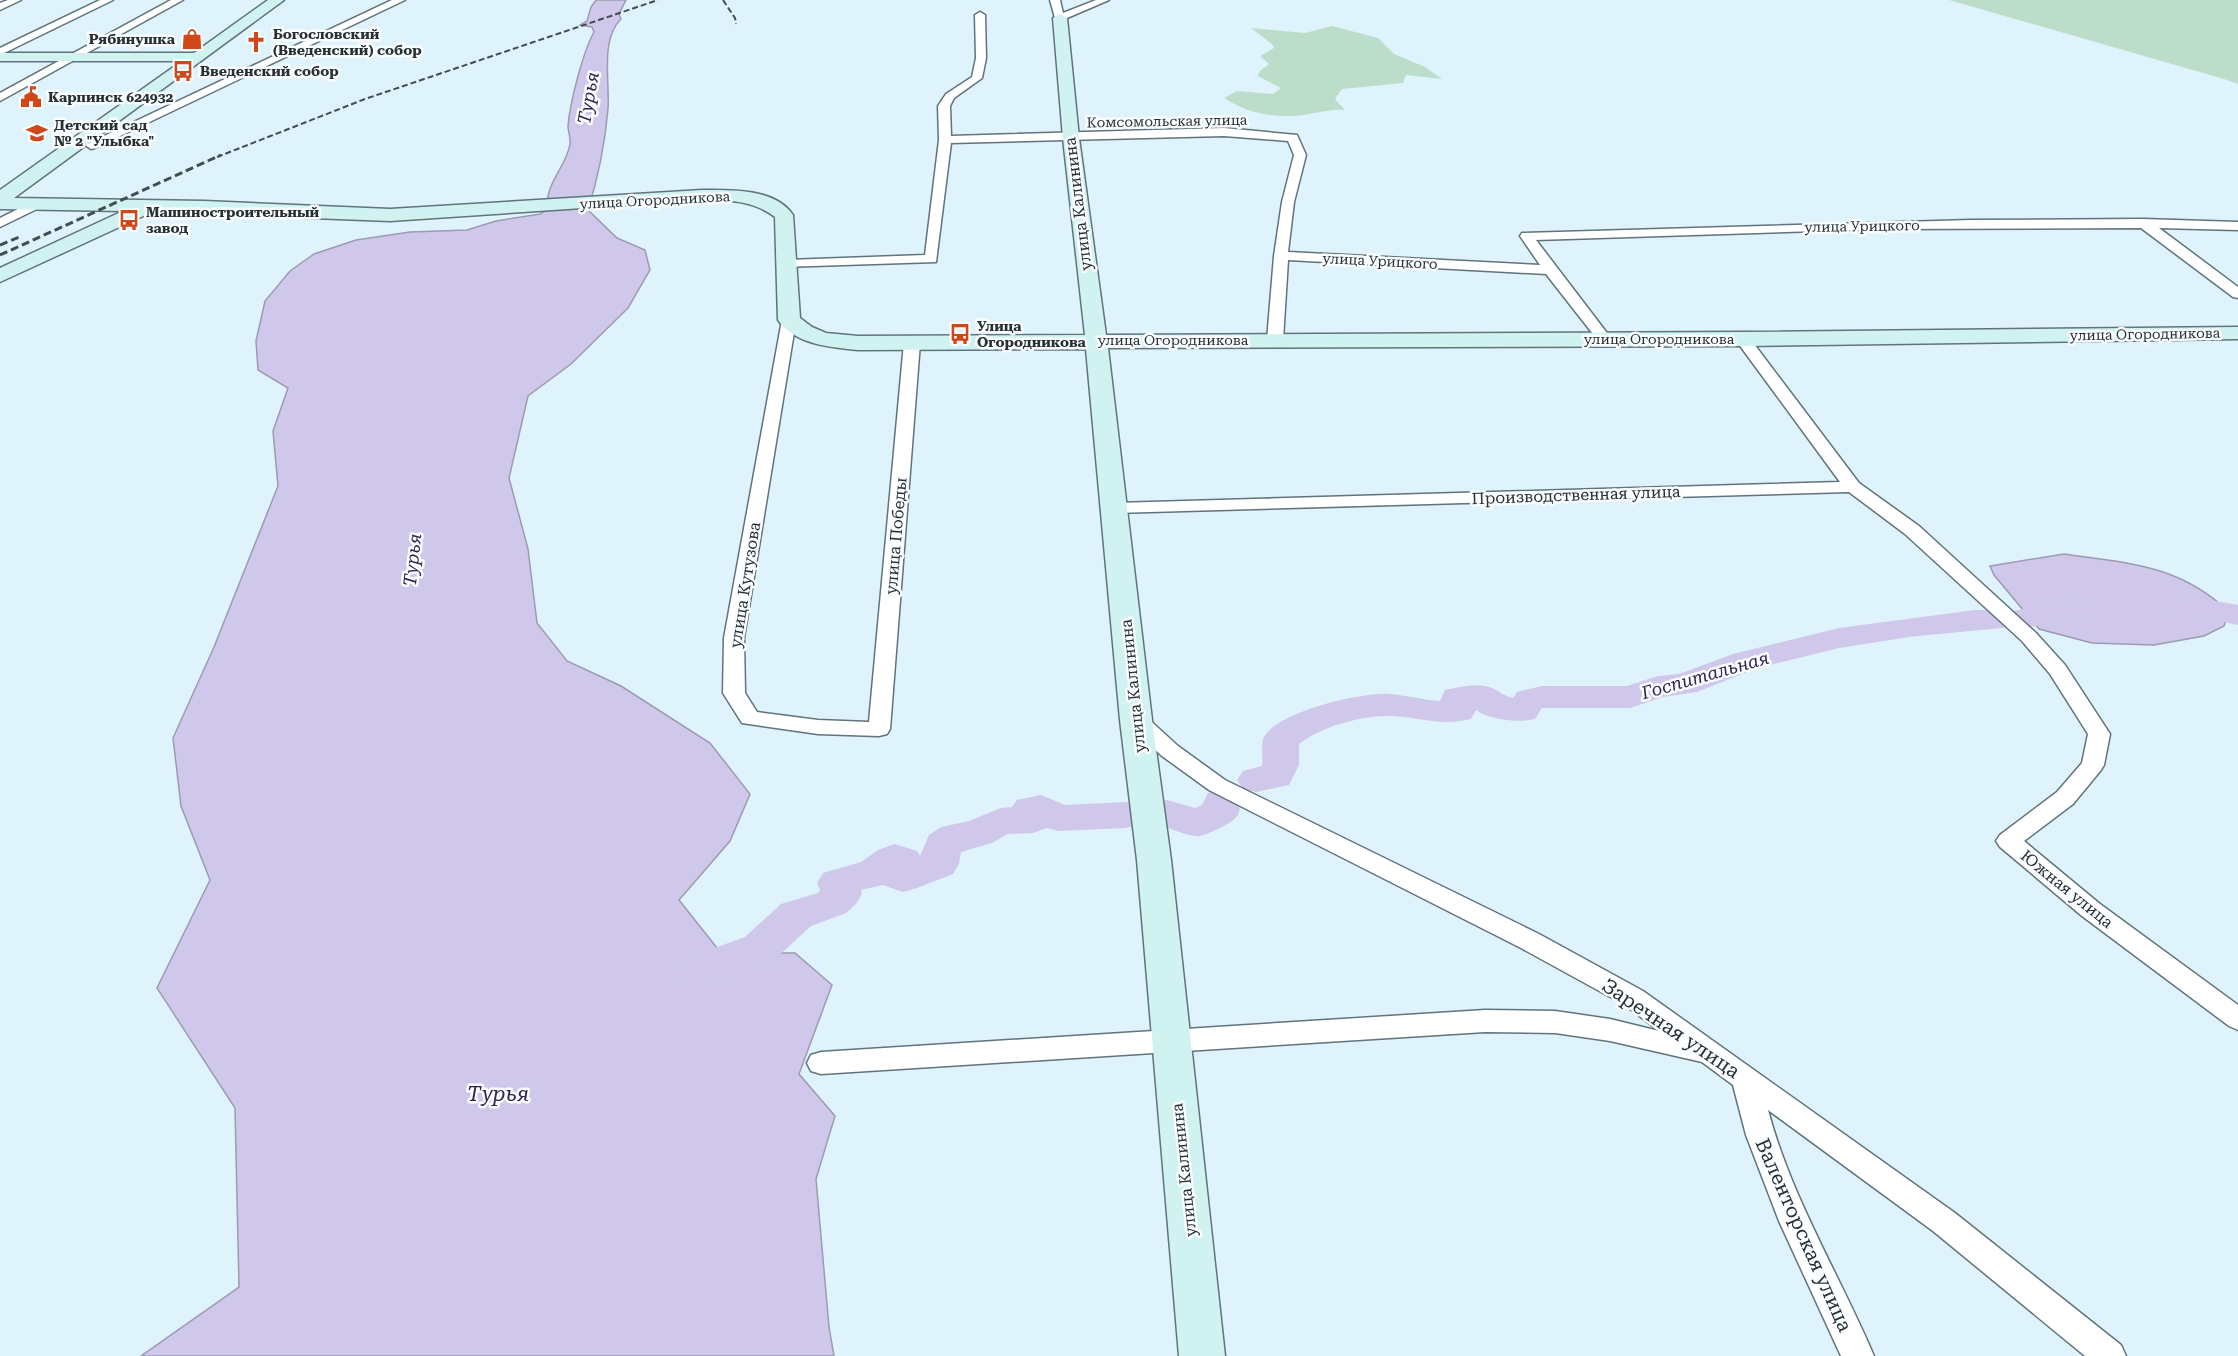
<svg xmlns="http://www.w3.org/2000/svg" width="2238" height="1356" viewBox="0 0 2238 1356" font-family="'Roboto Serif',serif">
  <rect width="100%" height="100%" fill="#dff3fc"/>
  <g fill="#bcddc9">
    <path d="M1949,0H2238V84L2224,79Z"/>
    <path d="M1332,26L1378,38L1394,54L1425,67L1442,79L1406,75L1403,83L1342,89L1335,99L1345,110C1330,109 1318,113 1303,115C1276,119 1246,113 1224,98L1237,91L1273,94L1281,88L1258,76L1260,71L1269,64L1260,56L1274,48L1272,44L1251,28L1305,33Z"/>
  </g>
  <g fill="#cfc8ea" stroke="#9d9ab3" stroke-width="1.5">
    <path d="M596,0H626L619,14L621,19C600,39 610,82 608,109C605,143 598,178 588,210L617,238L645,250L650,270L628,308L571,364L528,396L509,478L528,549L537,623L567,661L621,686L710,743L750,794L730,841L679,900L721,953H795L832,985L799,1074L835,1116L816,1179L829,1327L834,1356H141L239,1287L235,1108L157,988L210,880L181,806L173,738L214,647L278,486L273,431L288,388L258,370L256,341L265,301L290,271L314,254L356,240L410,232L467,230L496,221L540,214L548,209C543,186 567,166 570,144C571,138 568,132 568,126C570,102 583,52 594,32L592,27L580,25L587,21L591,7Z"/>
    <path d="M2064,554C2128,563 2180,565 2229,612L2224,626L2204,636L2154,645L2092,643L2039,629L1994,575L1990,566Z"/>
  </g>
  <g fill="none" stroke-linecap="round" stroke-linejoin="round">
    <g fill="#cfc8ea" fill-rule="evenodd">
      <path d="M2182,595L2238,605V625L2171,612L2166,605L2171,598Z"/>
      <path d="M2076,599L2088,602L2092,609L2088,616L2025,628L2013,624L2011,627L1909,637L1839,648L1757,668L1697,692L1663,697L1630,708H1542L1535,719C1518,723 1490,720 1476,710L1471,719C1439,727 1417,716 1387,716C1359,716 1321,727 1299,744V765L1289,785L1256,792L1243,789L1237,780L1243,771L1262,766C1263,758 1261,747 1263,739C1274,712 1363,692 1389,694C1406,695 1423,700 1440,701L1445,690C1459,687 1478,682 1492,688C1500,691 1503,696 1513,698L1517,692L1542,686H1627L1658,676L1679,674L1733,654L1839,628L1975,610H1999L2011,614L2013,611Z"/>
      <path d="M1221,789L1234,793C1247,813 1236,820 1218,829C1211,832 1202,837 1195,836C1181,834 1167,827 1153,822L1148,813L1153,804L1167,800L1195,808L1202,805L1208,793Z"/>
      <path d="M1041,795L1065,805L1126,802L1140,806L1145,815L1140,824L1126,828L1059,831L1047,828L1033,833L1008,834L992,843L961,852L959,864L953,874L917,888L903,892L883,885L861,890L862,894L856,904L846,913L811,926L775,959L702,985L687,980L681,969L687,958L745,937L781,904L818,893L820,890L817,883L823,873L861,862L878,850L895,844L917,851L920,856L929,835L941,827L969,821L1001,808L1012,807L1017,800Z"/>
    </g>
    <defs>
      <g id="street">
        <path d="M8,0H21L0,10V3Z"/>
        <path d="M100,0H113L0,55V48Z"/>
        <path d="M171,0H183L0,101V93Z"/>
        <path d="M392,0H405L95,148L91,149L85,145Z"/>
        <path d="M1050,0H1060L1063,13L1096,0H1109L1060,21L1055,18Z"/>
        <path d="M980,12L985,15L986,58L982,78L954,98L950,106L951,136L1224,128L1297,135L1306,155L1294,202L1288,252L1540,265L1520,236L1522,233L1971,220L2143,219L2238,222V230L2159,228L2238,287V298L2233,297L2141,228L1882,229L1536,240L1610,337L1613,340L1610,343H1600L1546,274L1288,260L1283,340L1275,345L1267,340L1274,256L1282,202L1294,155L1288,141L1224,136L951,143L936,262L782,267L780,264L782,261L787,260L925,255L939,140L938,106L946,94L972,77L976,58L975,15Z"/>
        <path d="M36,200L41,201L42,204L41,207L0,227V218Z"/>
        <path d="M789,316L796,320L744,638L745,693L757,712L818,720L869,722L904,343L907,340H917L920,343L890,729L887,734L879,736L818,734L742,723L723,693L724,638L782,320Z"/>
        <path d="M1743,334L1748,336L1859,483L1919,526L2036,633L2065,665L2110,734L2104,765L2101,770L2073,804L2024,841L2100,904L2238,1005V1030L2229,1026L2082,916L2000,847L1996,841L2000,835L2057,792L2082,763L2088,734L2050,674L2022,641L1905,534L1849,492L1115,513L1109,512L1106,508L1109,504L1115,503L1840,482L1735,339Z"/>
        <path d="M1136,713L1144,715L1178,746L1225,780L1539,934L1643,991L1955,1213L2121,1345L2126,1356H2085L1933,1231L1768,1110C1791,1197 1839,1274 1874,1356H1841L1779,1221L1746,1135L1733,1085L1702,1062L1610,1041L1555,1033L1485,1032L821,1074L811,1071L807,1063L811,1055L821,1052L1485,1010L1555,1011L1610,1019L1659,1031L1625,1005L1521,948L1209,790L1162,756L1128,725L1125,720L1128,715Z"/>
      </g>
      <path id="secondary" d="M268,0H284L14,198L204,201L390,209L702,190C731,190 775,188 793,215L800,318L812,327L826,333L858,336L1085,335L1063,138L1053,18L1060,14L1067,18L1079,138L1106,335L1743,332L2238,327V339L1743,346L1108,348L1152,720L1171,860L1225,1356H1179L1137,860L1120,720L1086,349L858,350C830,347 796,345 778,320L775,217C753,200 728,200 702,200L390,221L152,212L0,282V268L123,211L0,209V190L182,61H0V53H194Z"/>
    </defs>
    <use href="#street" stroke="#61737b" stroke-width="3"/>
    <use href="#secondary" stroke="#61737b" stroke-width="3"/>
    <use href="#street" fill="#fff" fill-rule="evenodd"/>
    <use href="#secondary" fill="#d0f3f2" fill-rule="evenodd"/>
    <g stroke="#434d51" stroke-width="2" stroke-dasharray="6 3" stroke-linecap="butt">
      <path d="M723,0L735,18L736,24"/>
      <path d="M217,157L365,99L658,0"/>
    </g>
    <g stroke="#434d51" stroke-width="3" stroke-dasharray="8 4" stroke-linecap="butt">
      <path d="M0,245L22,236"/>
      <path d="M0,255L221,155"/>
    </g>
  </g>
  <defs>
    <symbol id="shop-bare" viewBox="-9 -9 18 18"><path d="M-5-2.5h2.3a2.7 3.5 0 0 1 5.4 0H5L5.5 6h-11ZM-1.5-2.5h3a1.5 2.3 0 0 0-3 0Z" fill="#d0481a" stroke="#f9fdff" stroke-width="2.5" paint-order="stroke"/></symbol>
    <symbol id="church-bare" viewBox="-9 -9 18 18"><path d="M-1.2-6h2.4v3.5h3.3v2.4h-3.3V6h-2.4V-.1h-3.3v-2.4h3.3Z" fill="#d0481a" stroke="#f9fdff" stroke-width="2.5" paint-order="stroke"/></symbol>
    <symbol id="bus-bare" viewBox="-9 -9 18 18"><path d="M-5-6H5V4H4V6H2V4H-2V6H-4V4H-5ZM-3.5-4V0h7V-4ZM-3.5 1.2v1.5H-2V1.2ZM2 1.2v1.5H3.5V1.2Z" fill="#d0481a" stroke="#f9fdff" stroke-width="2.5" paint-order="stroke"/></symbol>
    <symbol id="civic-bare" viewBox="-9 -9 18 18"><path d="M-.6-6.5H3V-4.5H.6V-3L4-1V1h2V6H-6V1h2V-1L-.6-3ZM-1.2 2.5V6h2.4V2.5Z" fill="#d0481a" stroke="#f9fdff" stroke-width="2.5" paint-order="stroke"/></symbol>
    <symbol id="school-bare" viewBox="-9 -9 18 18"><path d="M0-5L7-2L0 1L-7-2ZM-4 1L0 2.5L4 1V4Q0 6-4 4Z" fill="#d0481a" stroke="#f9fdff" stroke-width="2.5" paint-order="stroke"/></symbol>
  </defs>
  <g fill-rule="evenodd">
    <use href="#shop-bare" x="177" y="24" width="30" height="30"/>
    <use href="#church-bare" x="241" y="27" width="30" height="30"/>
    <use href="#bus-bare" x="168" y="56" width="30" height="30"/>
    <use href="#civic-bare" x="16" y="82" width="30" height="30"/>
    <use href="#school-bare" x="22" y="118" width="30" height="30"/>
    <use href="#bus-bare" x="114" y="205" width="30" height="30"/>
    <use href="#bus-bare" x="945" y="319" width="30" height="30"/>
  </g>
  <g text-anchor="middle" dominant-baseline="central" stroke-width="5" stroke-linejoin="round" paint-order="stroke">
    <g font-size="14" font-weight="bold" fill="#272f32" stroke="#f9fdff" text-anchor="start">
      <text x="273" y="34">Богословский<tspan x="273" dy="16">(Введенский) собор</tspan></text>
      <text x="175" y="39" text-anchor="end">Рябинушка</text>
      <text x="200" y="71">Введенский собор</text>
      <text x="48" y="97">Карпинск 624932</text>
      <text x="54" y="125">Детский сад<tspan x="54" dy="16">№ 2 "Улыбка"</tspan></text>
      <text x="146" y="212">Машиностроительный<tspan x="146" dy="16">завод</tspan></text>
      <text x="977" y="326">Улица<tspan x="977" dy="16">Огородникова</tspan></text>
    </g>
    <g font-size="14" fill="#272f32" stroke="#f9fdff">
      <text transform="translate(1167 121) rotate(-1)">Комсомольская улица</text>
      <text transform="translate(655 200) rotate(-3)">улица Огородникова</text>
      <text transform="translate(1862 226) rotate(-1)">улица Урицкого</text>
      <text transform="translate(1380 261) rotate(3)">улица Урицкого</text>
      <text transform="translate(2145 334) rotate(-1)">улица Огородникова</text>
      <text x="1659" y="339">улица Огородникова</text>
      <text x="1173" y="340">улица Огородникова</text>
    </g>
    <g font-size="16" fill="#272f32" stroke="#f9fdff">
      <text transform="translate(1078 204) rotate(-97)">улица Калинина</text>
      <text transform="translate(1576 495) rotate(-2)">Производственная улица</text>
      <text transform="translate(896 536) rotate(-85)">улица Победы</text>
      <text transform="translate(745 585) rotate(-81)">улица Кутузова</text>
      <text transform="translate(1133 686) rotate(-96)">улица Калинина</text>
      <text transform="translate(2067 889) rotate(39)">Южная улица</text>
      <text transform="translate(1184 1170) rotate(-96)">улица Калинина</text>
    </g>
    <g font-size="18" font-style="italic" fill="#312450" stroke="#f9fdff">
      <text transform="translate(588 98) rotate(-80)">Турья</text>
      <text transform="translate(412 560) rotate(-84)">Турья</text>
      <text transform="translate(1705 675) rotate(-16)">Госпитальная</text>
    </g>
    <g font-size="20" fill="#272f32" stroke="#f9fdff">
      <text transform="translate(1671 1028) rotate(34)">Заречная улица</text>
      <text transform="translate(1804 1235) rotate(66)">Валенторская улица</text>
    </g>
    <g font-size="21" font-style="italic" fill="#312450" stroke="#f9fdff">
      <text x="498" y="1094">Турья</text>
    </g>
  </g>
</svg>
